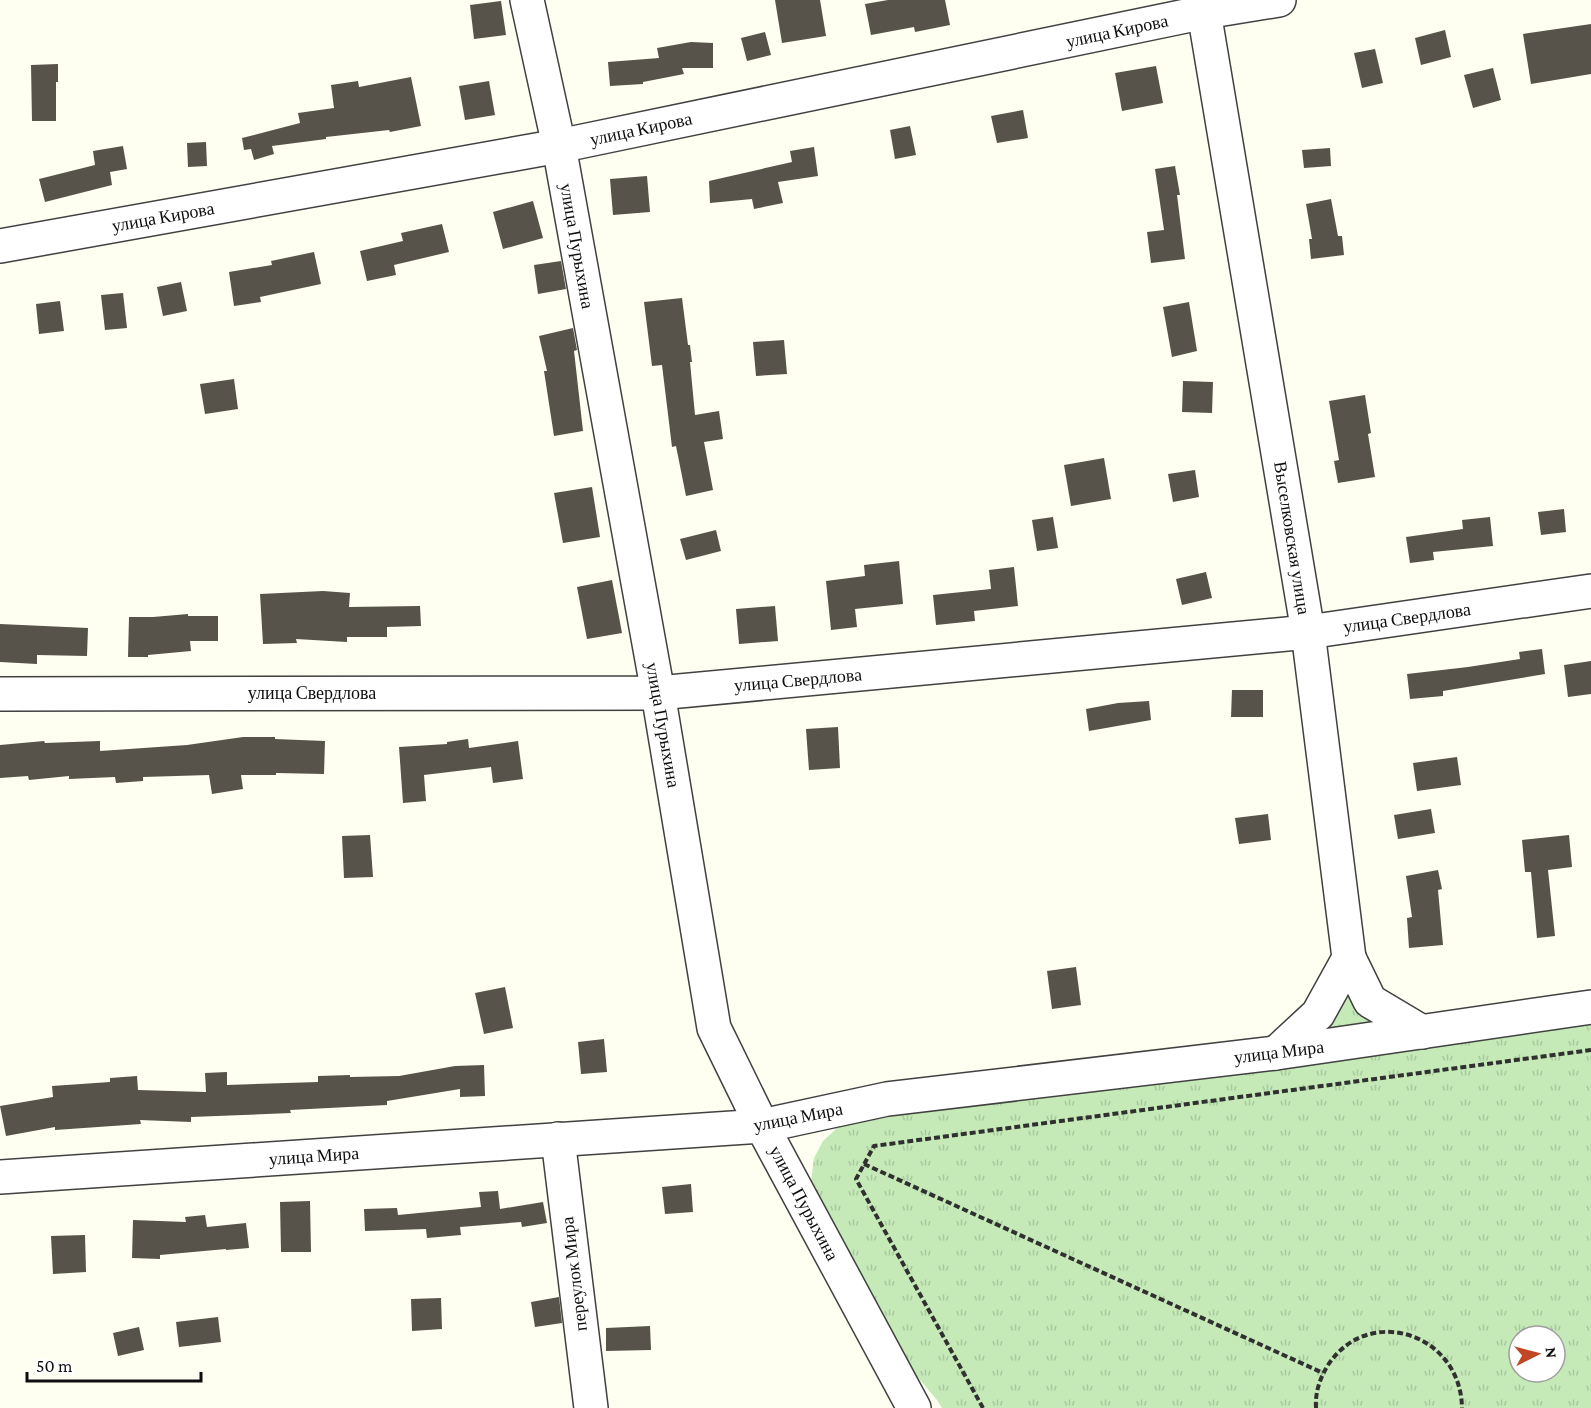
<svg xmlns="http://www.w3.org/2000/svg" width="1591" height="1408" viewBox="0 0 1591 1408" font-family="'Crimson Pro',serif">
  <defs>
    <pattern id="grass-tufts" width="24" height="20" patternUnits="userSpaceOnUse" patternTransform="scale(1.5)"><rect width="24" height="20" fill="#c5eab8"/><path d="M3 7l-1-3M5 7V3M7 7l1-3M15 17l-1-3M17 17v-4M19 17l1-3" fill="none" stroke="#a8c89d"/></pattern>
  </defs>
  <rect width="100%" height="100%" fill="#fefff0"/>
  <g fill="url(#grass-tufts)" fill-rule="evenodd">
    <path d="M1348,992L1376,1022L1323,1031Z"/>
    <path d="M1591,1016V1408H942L937,1400L909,1367L817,1202L811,1182L814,1158L823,1141L837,1128L866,1119ZM1519,1336H1555V1372H1519Z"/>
  </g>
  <g fill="#57534a">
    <path d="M775,0H820L826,36L782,43Z"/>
    <path d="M888,0H945L950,25L915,32L914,27L871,35L865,4Z"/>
    <path d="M501,1L506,35L474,39L470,5Z"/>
    <path d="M1591,24V74L1531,84L1523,34Z"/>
    <path d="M1445,30L1451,57L1421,65L1415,38Z"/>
    <path d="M765,32L771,55L747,61L741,38Z"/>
    <path d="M691,42L713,43V68H682L684,74L643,82V84L610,86L608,62L659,58L657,48Z"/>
    <path d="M1375,49L1383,83L1362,88L1354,53Z"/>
    <path d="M58,64V82H56V121H32L31,65Z"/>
    <path d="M1156,66L1163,103L1122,111L1115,73Z"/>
    <path d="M1493,68L1501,100L1473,108L1464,75Z"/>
    <path d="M411,77L421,126L390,132L389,130L326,137V139L272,146L274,154L254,160L251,149L244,150L242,138L300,123L298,113L334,108L331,85L358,81L359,87Z"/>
    <path d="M489,81L495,115L465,120L459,86Z"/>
    <path d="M1023,110L1028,138L997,143L991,116Z"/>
    <path d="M910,126L916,155L895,159L890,130Z"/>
    <path d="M206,142L207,166L188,167L187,143Z"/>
    <path d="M123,146L127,169L110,172L112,185L45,202L39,179L95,165L93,151Z"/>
    <path d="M814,147L818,176L778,182L783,203L754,209L752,199L710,203L709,181L792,162L790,151Z"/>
    <path d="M1330,148L1331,166L1304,168L1302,150Z"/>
    <path d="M1175,166L1180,195H1177L1185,259L1151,263L1147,232L1164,230L1155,169Z"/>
    <path d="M647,176L650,212L613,215L610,179Z"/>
    <path d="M1331,199L1338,236H1342L1344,255L1311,259L1309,239H1312L1306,204Z"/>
    <path d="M533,201L543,238L503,249L493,212Z"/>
    <path d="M442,224L449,252L394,265L396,275L367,281L360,251L403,241L401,233Z"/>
    <path d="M314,252L321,284L260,297L261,302L234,306L229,272L272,265L271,261Z"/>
    <path d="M561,261L566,289L538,294L534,265Z"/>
    <path d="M181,282L187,311L163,316L157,287Z"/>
    <path d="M123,293L127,328L105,330L101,295Z"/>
    <path d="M682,298L688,345H690L692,362H690L695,415L719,411L723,439L704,442L713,490L686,496L676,446L672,447L662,365L652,366L644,302Z"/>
    <path d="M60,301L64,331L39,334L36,304Z"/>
    <path d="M1189,302L1197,351L1172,357L1163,307Z"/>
    <path d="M573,328L577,350L574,351L583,431L554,436L544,371H547L539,336Z"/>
    <path d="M784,340L787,374L756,376L753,342Z"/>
    <path d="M234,379L238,409L205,414L200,384Z"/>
    <path d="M1183,381L1213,382L1212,413L1182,412Z"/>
    <path d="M1365,395L1371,433L1368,434L1375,477L1338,483L1334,461L1339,460L1329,401Z"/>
    <path d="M1104,458L1111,499L1071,506L1064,465Z"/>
    <path d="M1195,470L1199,497L1173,502L1168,474Z"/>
    <path d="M592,487L600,537L563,543L554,493Z"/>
    <path d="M1564,509L1566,532L1541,535L1538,512Z"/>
    <path d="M1053,517L1058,548L1037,551L1032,520Z"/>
    <path d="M1490,517L1493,546L1433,552L1434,560L1410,563L1406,537L1463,529L1462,520Z"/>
    <path d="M716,530L721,551L686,560L680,539Z"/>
    <path d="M899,561L903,604L855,609L857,627L831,630L826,581L865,576L864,565Z"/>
    <path d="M1014,567L1018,606L974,611L975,621L936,625L933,595L991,589L989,570Z"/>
    <path d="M1206,572L1212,598L1182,605L1176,579Z"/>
    <path d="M612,580L622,633L587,639L577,587Z"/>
    <path d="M323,591L350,593L349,607L420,606L421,626L387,627V637H347V642L296,639L297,643L263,644L260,594Z"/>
    <path d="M775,606L778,641L739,644L736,609Z"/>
    <path d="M188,614V616H218V641H190L191,651L148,655V657H128L129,617H153Z"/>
    <path d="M0,624L88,628L87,656L37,655V664L0,662Z"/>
    <path d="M1542,649L1545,674L1443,691V696L1410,699L1407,674L1468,667L1520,659L1519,652Z"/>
    <path d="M1591,661V694L1568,697L1564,665Z"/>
    <path d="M1232,690H1263V717H1231Z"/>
    <path d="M1149,701L1151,720L1089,731L1086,709L1118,703Z"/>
    <path d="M838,727L840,768L809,770L806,729Z"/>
    <path d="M243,737H275V739L325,741L324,774L276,773V775H241L243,789L212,794L209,775L143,777V781L116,783L115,777L69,779V776L29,780L28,776L0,778V745L44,741L45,743L100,741V751L187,745Z"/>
    <path d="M468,739L469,748L518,741L523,779L493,783L491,767L424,775L426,801L403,803L399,747L447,744V742Z"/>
    <path d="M1457,757L1461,785L1417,791L1413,763Z"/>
    <path d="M1431,809L1435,833L1398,839L1394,815Z"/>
    <path d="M1268,814L1271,840L1239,844L1235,818Z"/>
    <path d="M370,835L373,877L344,878L342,836Z"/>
    <path d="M1569,835L1572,867L1548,870L1555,936L1537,938L1531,872H1525L1522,840Z"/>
    <path d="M1438,870L1442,889L1438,890L1443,945L1409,948L1407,918L1412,917L1406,876Z"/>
    <path d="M1076,967L1081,1005L1052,1009L1047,971Z"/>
    <path d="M505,987L513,1028L484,1034L475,993Z"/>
    <path d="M604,1039L607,1072L581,1074L578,1042Z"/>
    <path d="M484,1065L485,1096L460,1097V1089L387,1101V1105L290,1110L291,1113L191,1117V1122L140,1120L141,1124L55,1130V1127L6,1136L0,1106L53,1097L52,1086L110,1082V1078L137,1076L138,1090L206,1092L205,1073L227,1072V1085L318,1082V1076L350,1075V1077L399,1076L455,1066Z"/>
    <path d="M691,1184L693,1212L665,1214L662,1187Z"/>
    <path d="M498,1191L500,1209L543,1202L547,1223L522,1227L521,1222L460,1227L461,1235L427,1238L426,1229L365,1231L364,1209L397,1208L398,1215L481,1207L479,1192Z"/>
    <path d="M310,1201L311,1252H281L280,1202Z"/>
    <path d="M205,1215L207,1227L246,1223L249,1248L226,1250V1249L160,1255V1259L132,1258L133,1220L186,1222L185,1217Z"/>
    <path d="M85,1235L86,1272L53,1274L51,1236Z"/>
    <path d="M559,1297L562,1323L535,1327L531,1302Z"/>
    <path d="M441,1298L442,1329L412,1331L411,1299Z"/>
    <path d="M218,1317L221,1342L179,1347L176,1322Z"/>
    <path d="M650,1326L651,1350L606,1351V1328Z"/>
    <path d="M139,1327L144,1350L118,1356L113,1333Z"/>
  </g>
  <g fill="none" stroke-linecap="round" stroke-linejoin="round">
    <defs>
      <g id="minor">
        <path d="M527,0L559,146L658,693L714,1028L762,1126L914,1408"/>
        <path d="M1202,0L1308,632L1349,958L1318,1014L1276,1053"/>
        <path d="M0,246L559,146L1205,12L1279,0"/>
        <path d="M0,694L658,693L1308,632L1591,591"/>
        <path d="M1349,958L1370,1001L1422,1032"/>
        <path d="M558,1139L591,1408"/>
        <path d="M0,1177L762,1126L887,1099L1276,1053L1591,1007"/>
      </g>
    </defs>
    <use href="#minor" stroke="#414141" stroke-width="36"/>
    <g stroke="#303030" stroke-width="4" stroke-dasharray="6 3" stroke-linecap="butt">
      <path d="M864,1164L1323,1373"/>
      <path d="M983,1408L856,1179L874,1146L1591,1050"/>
      <path d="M1316,1408C1315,1392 1320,1378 1328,1365C1369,1303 1461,1334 1462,1408"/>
    </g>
    <use href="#minor" stroke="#fff" stroke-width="33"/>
  </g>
  <g text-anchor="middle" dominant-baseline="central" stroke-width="6" stroke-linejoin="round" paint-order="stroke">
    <g font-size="18" fill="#0e0e0e" stroke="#fff">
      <text transform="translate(1117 31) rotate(-12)">улица Кирова</text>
      <text transform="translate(641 129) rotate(-12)">улица Кирова</text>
      <text transform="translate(163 217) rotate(-10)">улица Кирова</text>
      <text transform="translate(577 246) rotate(80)">улица Пурыхина</text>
      <text transform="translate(1292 538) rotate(81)">Выселковская улица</text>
      <text transform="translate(1407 618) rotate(-8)">улица Свердлова</text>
      <text transform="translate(798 680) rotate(-5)">улица Свердлова</text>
      <text x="312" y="693">улица Свердлова</text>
      <text transform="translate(663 725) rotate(80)">улица Пурыхина</text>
      <text transform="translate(1279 1052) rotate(-7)">улица Мира</text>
      <text transform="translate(798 1117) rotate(-11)">улица Мира</text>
      <text transform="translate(314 1156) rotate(-4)">улица Мира</text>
      <text transform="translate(804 1203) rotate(62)">улица Пурыхина</text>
      <text transform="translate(574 1274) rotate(-97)">переулок Мира</text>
    </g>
  </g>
  <g transform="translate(1537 1354) rotate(84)"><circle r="28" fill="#ffffff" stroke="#9f9f9f" stroke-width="1.5"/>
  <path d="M0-4.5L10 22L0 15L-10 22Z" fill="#c14624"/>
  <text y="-9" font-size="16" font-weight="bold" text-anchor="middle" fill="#0e0e0e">N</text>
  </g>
  <path d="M27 1372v9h174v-9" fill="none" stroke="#0e0e0e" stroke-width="3"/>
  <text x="36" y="1372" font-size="18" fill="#0e0e0e" stroke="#ffffff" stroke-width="4.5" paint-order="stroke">50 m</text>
</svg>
